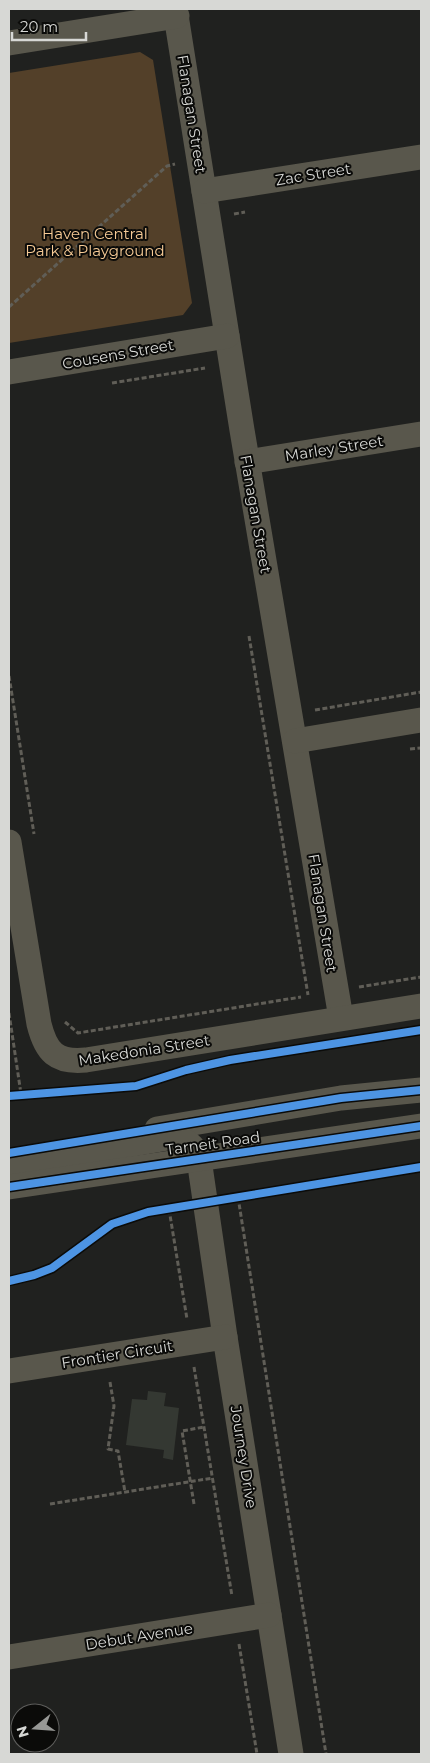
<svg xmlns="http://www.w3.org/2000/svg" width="430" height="1763" viewBox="0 0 430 1763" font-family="Montserrat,sans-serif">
  <rect width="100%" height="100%" fill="#20211f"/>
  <path fill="#534029" d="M140,52L153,60L192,303L183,315L9,343V73Z"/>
  <path fill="#343832" d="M148,1391L166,1393L164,1406L179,1408L173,1460L163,1458L164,1450L126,1445L132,1399L147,1400Z"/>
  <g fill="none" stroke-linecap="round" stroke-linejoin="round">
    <g stroke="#605e57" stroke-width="3" stroke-dasharray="5 2.5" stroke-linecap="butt">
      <path d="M234,214L245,212"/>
      <path d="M9,307L167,166L175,164"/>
      <path d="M112,383L205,368"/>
      <path d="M249,636L308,995"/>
      <path d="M9,676L34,834"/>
      <path d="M315,710L421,692"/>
      <path d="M410,749L421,748"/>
      <path d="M359,987L421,977"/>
      <path d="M9,1013L21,1094"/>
      <path d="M65,1022L78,1033L301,997"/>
      <path d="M238,1197L326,1754"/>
      <path d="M169,1209L187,1319"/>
      <path d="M194,1367L232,1596"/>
      <path d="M110,1382L114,1406L108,1449L118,1451L125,1492"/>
      <path d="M50,1504L213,1478"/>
      <path d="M194,1504L182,1431L204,1427"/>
      <path d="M239,1644L257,1754"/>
    </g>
    <g stroke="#59574c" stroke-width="25">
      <path d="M175,9L242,430L341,1018"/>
      <path d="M9,43L177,16"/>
      <path d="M204,191L421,157"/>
      <path d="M9,372L227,336"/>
      <path d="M247,462L421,434"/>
      <path d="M295,741L421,720"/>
      <path d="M9,842L39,1024C46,1052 56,1063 86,1060L421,1006"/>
      <path d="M157,1129L341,1098L421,1090"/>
      <path d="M9,1166L173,1137C188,1141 194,1145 199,1159L225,1337L291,1754"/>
      <path d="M9,1187L421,1126"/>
      <path d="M9,1371L225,1337"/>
      <path d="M9,1657L269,1615"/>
    </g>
    <defs>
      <g id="cycleway">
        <path d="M9,1096L136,1086L186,1070L230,1060L421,1030"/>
        <path d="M9,1153L341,1098L421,1090"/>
        <path d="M9,1187L421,1126"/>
        <path d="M9,1281L34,1275L52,1268L112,1224L148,1212L421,1167"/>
      </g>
    </defs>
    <use href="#cycleway" stroke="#0b0b09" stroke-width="11"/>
    <use href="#cycleway" stroke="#4d94e3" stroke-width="8"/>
  </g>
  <g text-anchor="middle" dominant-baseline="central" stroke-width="4" stroke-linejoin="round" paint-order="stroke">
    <g font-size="15" fill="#d7d8d5" stroke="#0b0b09">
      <text transform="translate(192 114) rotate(81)">Flanagan Street</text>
      <text transform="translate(313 174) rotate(-9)">Zac Street</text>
      <text transform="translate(118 354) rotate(-10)">Cousens Street</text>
      <text transform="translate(334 448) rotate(-9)">Marley Street</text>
      <text transform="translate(256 514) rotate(80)">Flanagan Street</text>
      <text transform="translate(323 913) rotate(81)">Flanagan Street</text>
      <text transform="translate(144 1050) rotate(-9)">Makedonia Street</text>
      <text transform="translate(213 1143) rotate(-8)">Tarneit Road</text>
      <text transform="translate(117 1354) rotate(-9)">Frontier Circuit</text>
      <text transform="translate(244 1457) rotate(81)">Journey Drive</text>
      <text transform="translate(139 1636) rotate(-9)">Debut Avenue</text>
    </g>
    <g font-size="15" fill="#f7cb96" stroke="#0b0b09">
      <text x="95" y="233">Haven Central<tspan x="95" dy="17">Park &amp; Playground</tspan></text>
    </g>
  </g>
  <rect width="430" height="1763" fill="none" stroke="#d7d8d5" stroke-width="20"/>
  <g transform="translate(35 1728) rotate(253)"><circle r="24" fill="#0b0b09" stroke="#5d5d5b"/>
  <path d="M0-4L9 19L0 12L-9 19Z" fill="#979895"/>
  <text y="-8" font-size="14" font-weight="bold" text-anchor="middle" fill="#d7d8d5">N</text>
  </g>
  <path d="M12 32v8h74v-8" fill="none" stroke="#d7d8d5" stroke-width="2.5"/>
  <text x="20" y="32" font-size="15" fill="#d7d8d5" stroke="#0b0b09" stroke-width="4" paint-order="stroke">20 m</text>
</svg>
